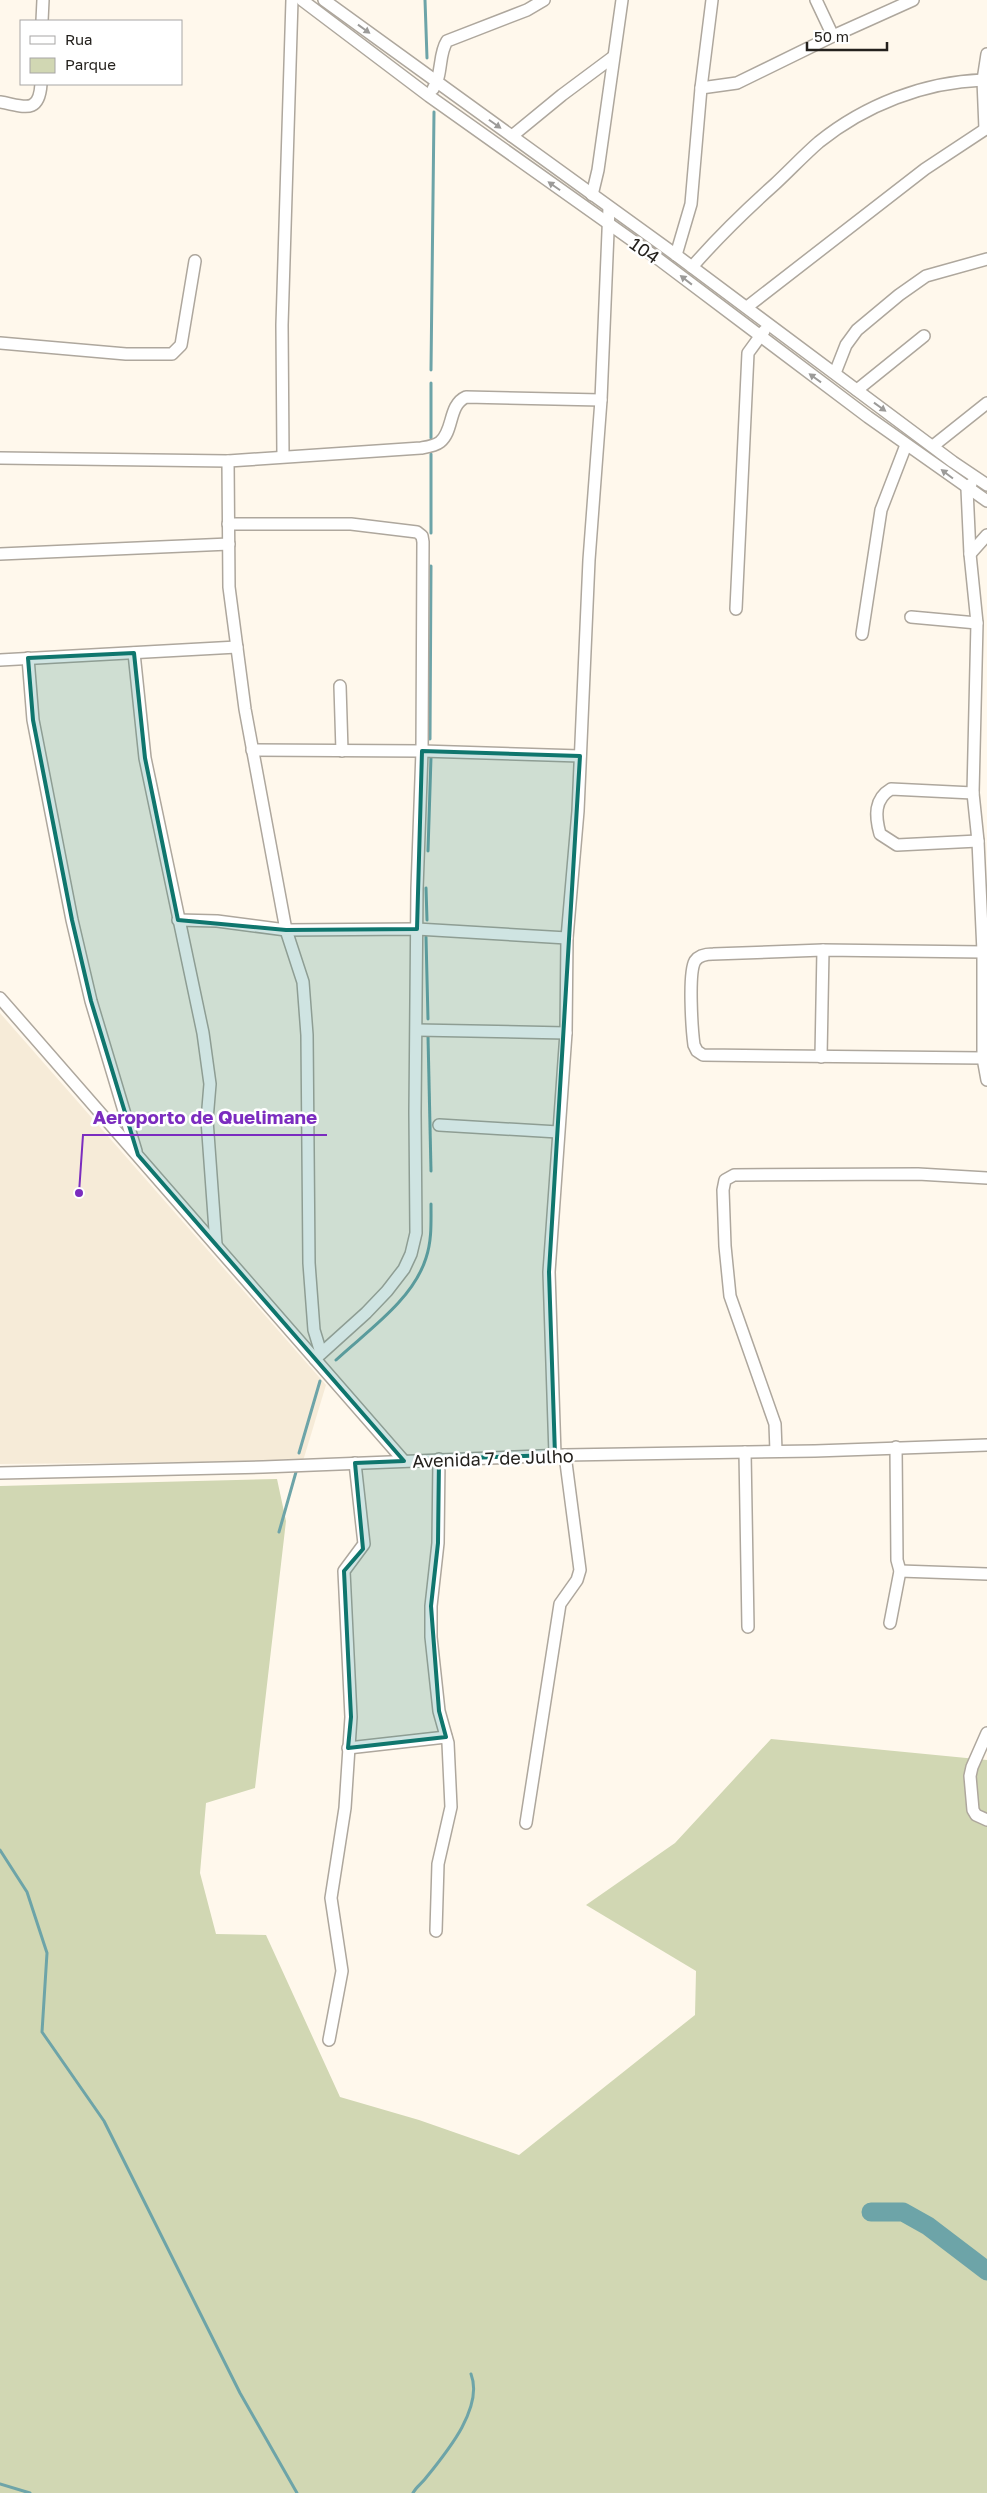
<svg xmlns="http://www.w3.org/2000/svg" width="987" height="2493" viewBox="0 0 987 2493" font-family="'Golos Text',sans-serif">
  <rect width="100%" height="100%" fill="#fff8ec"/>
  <path fill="#f6ebd8" d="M0,1013L326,1385L303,1461L0,1464Z"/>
  <path fill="#d1d7b3" d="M277,1479L286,1521L255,1788L206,1803L200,1873L216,1934L266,1935L340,2097L419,2120L519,2155L695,2015L696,1971L586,1905L675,1843L771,1739L987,1760V2493H0V1486Z"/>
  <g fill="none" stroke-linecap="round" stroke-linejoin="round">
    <g stroke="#6da4a8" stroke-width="3">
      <path d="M425,0L427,58"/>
      <path d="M431,370L434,112"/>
      <path d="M431,438V383"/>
      <path d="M431,454V533"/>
      <path d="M430,739L431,566"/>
      <path d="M428,851L431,757"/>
      <path d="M426,888L427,920"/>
      <path d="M426,937L428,1019"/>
      <path d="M428,1036L431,1171"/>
      <path d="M336,1360C367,1331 413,1300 426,1258C432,1240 431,1222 431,1204"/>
      <path d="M299,1453L320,1381"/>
      <path d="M279,1532L296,1472"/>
      <path d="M0,1850L27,1892L47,1953L42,2032L104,2121L240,2393L297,2493"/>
      <path d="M0,2484L30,2493"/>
      <path d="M413,2493C416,2487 421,2484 425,2479C446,2453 484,2408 471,2374"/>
    </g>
    <path stroke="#6da4a8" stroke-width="19" d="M871,2212H903L928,2226L987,2271"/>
    <defs>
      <g id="minor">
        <path d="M302,0L429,96L657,258L868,417L987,501"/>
        <path d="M324,0L676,255L953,462L987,485"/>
        <path d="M816,0L833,36"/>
        <path d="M42,21L43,0"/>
        <path d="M701,88L712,0"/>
        <path d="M433,89C443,74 438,55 447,41L527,10L544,0"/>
        <path d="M0,102C24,106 39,115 41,84"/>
        <path d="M985,129L983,80L987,54"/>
        <path d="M512,136L562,95L613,57"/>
        <path d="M592,195L598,170L622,0"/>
        <path d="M676,255L691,204L701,88L737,83L833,36L913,0"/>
        <path d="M692,267C718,237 746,210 775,184C790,170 804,155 819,142C865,105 924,82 983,80"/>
        <path d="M747,307L925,169L987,128"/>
        <path d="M0,343L126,354H172L181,345L195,261"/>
        <path d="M835,373L846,345L857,330L899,295L926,276L987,259"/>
        <path d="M857,390L924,336"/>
        <path d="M933,446L987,403"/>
        <path d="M283,456L282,325L292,0"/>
        <path d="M0,458L228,461L421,448C427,447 435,446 440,442C454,431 448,405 466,397L601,400"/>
        <path d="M228,461L229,587L245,709L286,930L303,982L307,1035L309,1263L314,1330L321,1353"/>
        <path d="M971,484L967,489L970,554L977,623L973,793L978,841L983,952V1058L987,1080"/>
        <path d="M228,524H351L417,532L422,536L423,542L422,751L417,889L415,1113L416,1233L411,1254L404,1269L387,1291L366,1313L315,1359"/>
        <path d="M0,554L229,544"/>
        <path d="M970,554L987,535"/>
        <path d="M736,609L748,353L764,331"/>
        <path d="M911,617L977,623"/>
        <path d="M862,634L881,510L906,445"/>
        <path d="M134,653L145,758L203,1033L210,1084L207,1120L216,1244"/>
        <path d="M28,658L33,720L72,920L91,1001L136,1151"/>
        <path d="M0,660L237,647"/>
        <path d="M340,686L342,751"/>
        <path d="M252,750L422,751L580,756"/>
        <path d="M973,793L891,789C874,799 875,816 880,834L897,845L978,841"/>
        <path d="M178,920L217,921L286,930L417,929L567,938"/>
        <path d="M0,998L404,1461"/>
        <path d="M417,1030L566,1033"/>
        <path d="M821,1057L823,950"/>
        <path d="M983,1058L703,1055L697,1051L694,1045C692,1030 688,973 695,961C699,955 706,954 713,954L823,950L983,952"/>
        <path d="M439,1125L558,1132"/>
        <path d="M776,1451L775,1424L730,1296L725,1246L723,1190L725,1180L734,1175L918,1174L987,1178"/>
        <path d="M745,1452L748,1627"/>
        <path d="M555,1455L549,1272L566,1033L567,938L578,811L589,560L601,400L609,208"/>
        <path d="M0,1473L263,1467L565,1455L815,1451L987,1445"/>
        <path d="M900,1571L987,1574"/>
        <path d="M890,1623L900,1571L897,1560L896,1447"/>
        <path d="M987,1733L972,1767L970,1776L973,1810L976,1815L987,1820"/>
        <path d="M348,1748L446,1737"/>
        <path d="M526,1823L560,1604L577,1580L580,1570L565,1455"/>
        <path d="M436,1931L438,1864L451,1807L448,1743L439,1711L431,1637V1606L438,1543L439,1459"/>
        <path d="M329,2040L342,1971L331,1898L345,1808L351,1717L344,1571L364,1544L355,1463"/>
      </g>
    </defs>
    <use href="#minor" stroke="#aea79d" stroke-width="14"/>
    <use href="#minor" stroke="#fff" stroke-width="11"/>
  </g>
  <defs><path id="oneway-solid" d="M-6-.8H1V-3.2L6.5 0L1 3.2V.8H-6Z" transform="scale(1.25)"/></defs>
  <g fill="#9c9b99">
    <use href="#oneway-solid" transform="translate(364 29) rotate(36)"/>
    <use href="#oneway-solid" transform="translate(495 124) rotate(35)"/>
    <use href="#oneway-solid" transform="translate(554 186) rotate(-145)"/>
    <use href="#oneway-solid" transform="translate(686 280) rotate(-142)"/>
    <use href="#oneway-solid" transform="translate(815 378) rotate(-144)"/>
    <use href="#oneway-solid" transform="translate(880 407) rotate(36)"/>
    <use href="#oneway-solid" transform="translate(947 474) rotate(-143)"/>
  </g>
  <path fill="#0f766e" fill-opacity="0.2" stroke="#0f766e" stroke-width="4" stroke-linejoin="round" d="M134,653L145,758L178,920L286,930L417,929L422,751L580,756L549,1272L555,1455L439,1459L438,1543L431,1606L439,1711L446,1737L348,1748L351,1717L344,1571L363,1549L355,1463L404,1461L138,1155L91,1001L72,920L33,720L28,658Z"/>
  <g text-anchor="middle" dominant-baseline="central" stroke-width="5" stroke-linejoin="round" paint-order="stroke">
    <g font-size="18" fill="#24211d" stroke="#fff">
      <text transform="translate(645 250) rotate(35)">104</text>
      <text transform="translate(493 1458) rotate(-2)">Avenida 7 de Julho</text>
    </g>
  </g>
  <path fill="none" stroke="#7b2cbf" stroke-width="2" d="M79 1193L83 1135H327"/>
  <circle fill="#7b2cbf" stroke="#fff" stroke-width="2" cx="79" cy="1193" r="5"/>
  <g font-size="19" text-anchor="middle" font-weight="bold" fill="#7b2cbf" stroke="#fff" stroke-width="5" stroke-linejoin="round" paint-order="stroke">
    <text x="205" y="1124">Aeroporto de Quelimane</text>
  </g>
  <rect x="20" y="20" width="162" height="65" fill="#ffffff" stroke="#a7a6a5"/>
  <rect x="30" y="36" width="25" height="8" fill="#ffffff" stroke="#a7a6a5"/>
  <text x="65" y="45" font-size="15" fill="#24211d">Rua</text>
  <rect x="30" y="58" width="25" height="15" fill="#d1d7b3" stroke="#a7a6a5"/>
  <text x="65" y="70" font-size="15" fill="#24211d">Parque</text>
  <path d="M807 42v8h80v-8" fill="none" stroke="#24211d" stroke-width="2.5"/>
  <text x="814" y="42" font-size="15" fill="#24211d" stroke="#ffffff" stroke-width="4" paint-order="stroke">50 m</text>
</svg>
